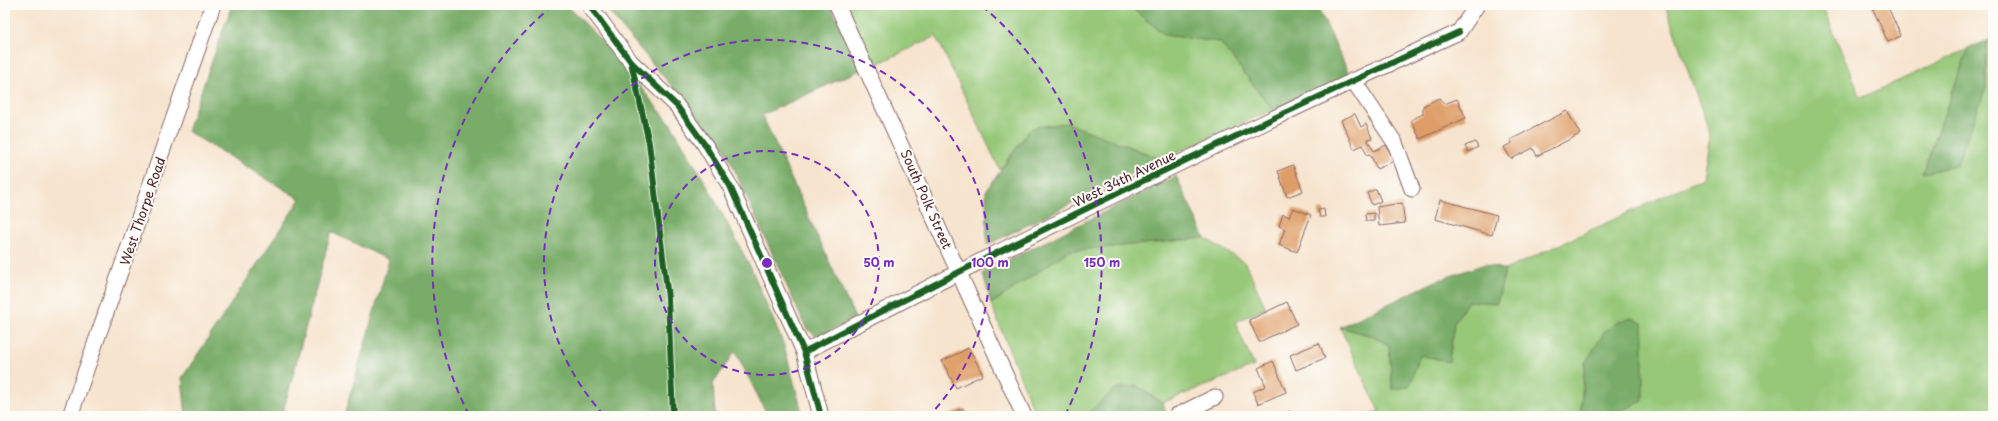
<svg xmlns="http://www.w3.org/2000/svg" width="1998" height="421" viewBox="0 0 1998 421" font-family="'Playpen Sans',sans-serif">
  <rect width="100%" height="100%" fill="#fdfcf7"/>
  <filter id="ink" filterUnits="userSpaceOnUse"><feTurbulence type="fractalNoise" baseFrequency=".025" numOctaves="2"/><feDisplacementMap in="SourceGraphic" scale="8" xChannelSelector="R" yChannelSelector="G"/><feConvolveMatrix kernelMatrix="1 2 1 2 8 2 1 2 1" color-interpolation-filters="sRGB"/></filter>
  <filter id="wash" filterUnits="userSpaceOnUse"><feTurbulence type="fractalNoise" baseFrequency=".012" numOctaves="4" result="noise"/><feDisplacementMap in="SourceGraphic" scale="16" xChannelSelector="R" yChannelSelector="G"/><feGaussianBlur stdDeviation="0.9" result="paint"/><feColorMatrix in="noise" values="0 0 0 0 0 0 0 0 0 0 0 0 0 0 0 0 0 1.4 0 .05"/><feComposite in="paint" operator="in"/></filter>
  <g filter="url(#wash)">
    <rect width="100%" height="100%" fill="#f6e4ce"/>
    <g fill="#96c878" stroke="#707452">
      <path d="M845,5H1128L1165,35L1220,42L1273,110L1161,159L1067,123L1031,128L1000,170L936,36L873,66Z"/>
      <path d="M1665,5H1822L1861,98L1968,49L1923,173L1986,88V41L1993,38V416H1610L1585,363L1580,416H1369L1379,411L1340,327L1372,336L1389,345L1392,389L1409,387L1420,355L1449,361L1454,323L1468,301L1497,303L1505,270L1703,178L1710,134Z"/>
      <path d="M1205,238L1245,263L1266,308L1235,322L1254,366L1162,403L1137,386L1115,389L1085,416H1036L991,304L1068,251Z"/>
    </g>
    <g fill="#78ac68" stroke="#61664a">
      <path d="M232,5H567L600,39L670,123L709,189L751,268L784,345L803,416H768L735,351L713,384L715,416H344L389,260L331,232L282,416H186L182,378L300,199L187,131Z"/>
      <path d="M603,5H830L862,69L762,115L855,318L817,337L806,328L725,149Z"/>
      <path d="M1128,5H1317L1350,76L1273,110L1220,42L1165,35Z"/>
      <path d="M1986,41V88L1956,166L1923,173L1968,49Z"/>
      <path d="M1067,123L1161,159L987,245L986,191L1031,128Z"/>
      <path d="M1176,176L1205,238L1068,251L991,304L983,273Z"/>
      <path d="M1485,264L1505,270L1497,303L1468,301L1454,323L1449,362L1420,355L1409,387L1392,389L1389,345L1372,336L1340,327L1436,281Z"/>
      <path d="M1632,318L1643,324V401L1609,416H1580L1585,363L1605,331L1619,321Z"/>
      <path d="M1137,386L1162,403L1168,416H1085L1115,389Z"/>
    </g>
    <g id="blocks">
      <g fill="#de9d66">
        <path d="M1871,5H1887L1901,36L1888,42Z"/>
        <path d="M1439,98L1444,104L1457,99L1466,118L1420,139L1411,120L1423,114V106Z"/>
        <path d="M1567,111L1580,134L1537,156L1533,148L1511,159L1504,147L1512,143L1510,140Z"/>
        <path d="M1355,114L1361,127L1366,124L1372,138L1367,139L1374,151L1386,145L1394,161L1377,169L1370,154L1367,155L1363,145L1354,149L1341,120Z"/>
        <path d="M1475,142L1478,147L1468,152L1465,146Z"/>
        <path d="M1293,165L1303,191L1287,197L1278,171Z"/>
        <path d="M1376,189L1381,201L1372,205L1367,193Z"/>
        <path d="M1440,200L1497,215L1492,235L1435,219Z"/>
        <path d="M1402,203L1405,223L1379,226L1377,207Z"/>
        <path d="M1293,208L1311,215L1297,252L1279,245L1285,229L1279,226L1283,214L1289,217Z"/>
        <path d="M1324,209L1325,217H1320L1318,210Z"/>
        <path d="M1374,213V221H1366L1365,214Z"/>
        <path d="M1287,302L1297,324L1259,342L1249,320Z"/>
        <path d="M1319,343L1325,358L1296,370L1290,355Z"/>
        <path d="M969,348L983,375L956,388L942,361Z"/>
        <path d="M1273,361L1286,392L1258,404L1253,392L1266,386L1258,368Z"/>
        <path d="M963,408L966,416H945Z"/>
        <path d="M1290,411L1293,416H1279Z"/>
      </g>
    </g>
  </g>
  <g filter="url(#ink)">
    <use href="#blocks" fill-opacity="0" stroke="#866464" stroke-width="1"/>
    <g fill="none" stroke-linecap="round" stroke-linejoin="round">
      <defs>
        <g id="minor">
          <path d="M589,5L631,62L677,106L705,145L730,186L804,352L821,416"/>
          <path d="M837,5L1024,416"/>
          <path d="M1353,80L1395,143L1412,189"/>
          <path d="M804,352C1019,239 1238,133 1459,32L1477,5"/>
          <path d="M70,416L213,5"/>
          <path d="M1176,416L1215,397"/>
        </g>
      </defs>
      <use href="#minor" stroke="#866464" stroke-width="17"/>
      <use href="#minor" stroke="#fff" stroke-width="15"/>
      <defs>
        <g id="cycleway">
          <path d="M589,5L631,62L677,106L705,145L730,186L804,352L821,416"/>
          <path d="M631,62L649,143L668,298L673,416"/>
          <path d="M804,352C1019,239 1238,133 1459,32"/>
        </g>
      </defs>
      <use href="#cycleway" stroke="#fdfcf7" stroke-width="8"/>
      <use href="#cycleway" stroke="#1b5e20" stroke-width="6"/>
    </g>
  </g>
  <g fill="none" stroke="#7b2cbf" stroke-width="2" stroke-dasharray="7 5">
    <circle cx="767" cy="263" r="112"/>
    <path d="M604 415A223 223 0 1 1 930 415"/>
    <path d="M469 415A335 335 0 0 1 552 6M982 6A335 335 0 0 1 1065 415"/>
  </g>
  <g text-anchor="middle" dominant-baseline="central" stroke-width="4" stroke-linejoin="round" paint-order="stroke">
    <g font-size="13" fill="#4a1f2b" stroke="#fdfcf7">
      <text transform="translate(1124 178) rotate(-26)">West 34th Avenue</text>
      <text transform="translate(927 199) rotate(66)">South Polk Street</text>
      <text transform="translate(142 211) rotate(-71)">West Thorpe Road</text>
    </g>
  </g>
  <circle cx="767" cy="263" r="6" fill="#7b2cbf" stroke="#fdfcf7" stroke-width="2"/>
  <g font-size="12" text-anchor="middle" font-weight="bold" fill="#7b2cbf" stroke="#fdfcf7" stroke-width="4" stroke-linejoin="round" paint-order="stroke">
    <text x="879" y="267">50 m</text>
    <text x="990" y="267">100 m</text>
    <text x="1102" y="267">150 m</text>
  </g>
  <rect width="1998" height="421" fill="none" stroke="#fdfcf7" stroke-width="20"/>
</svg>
